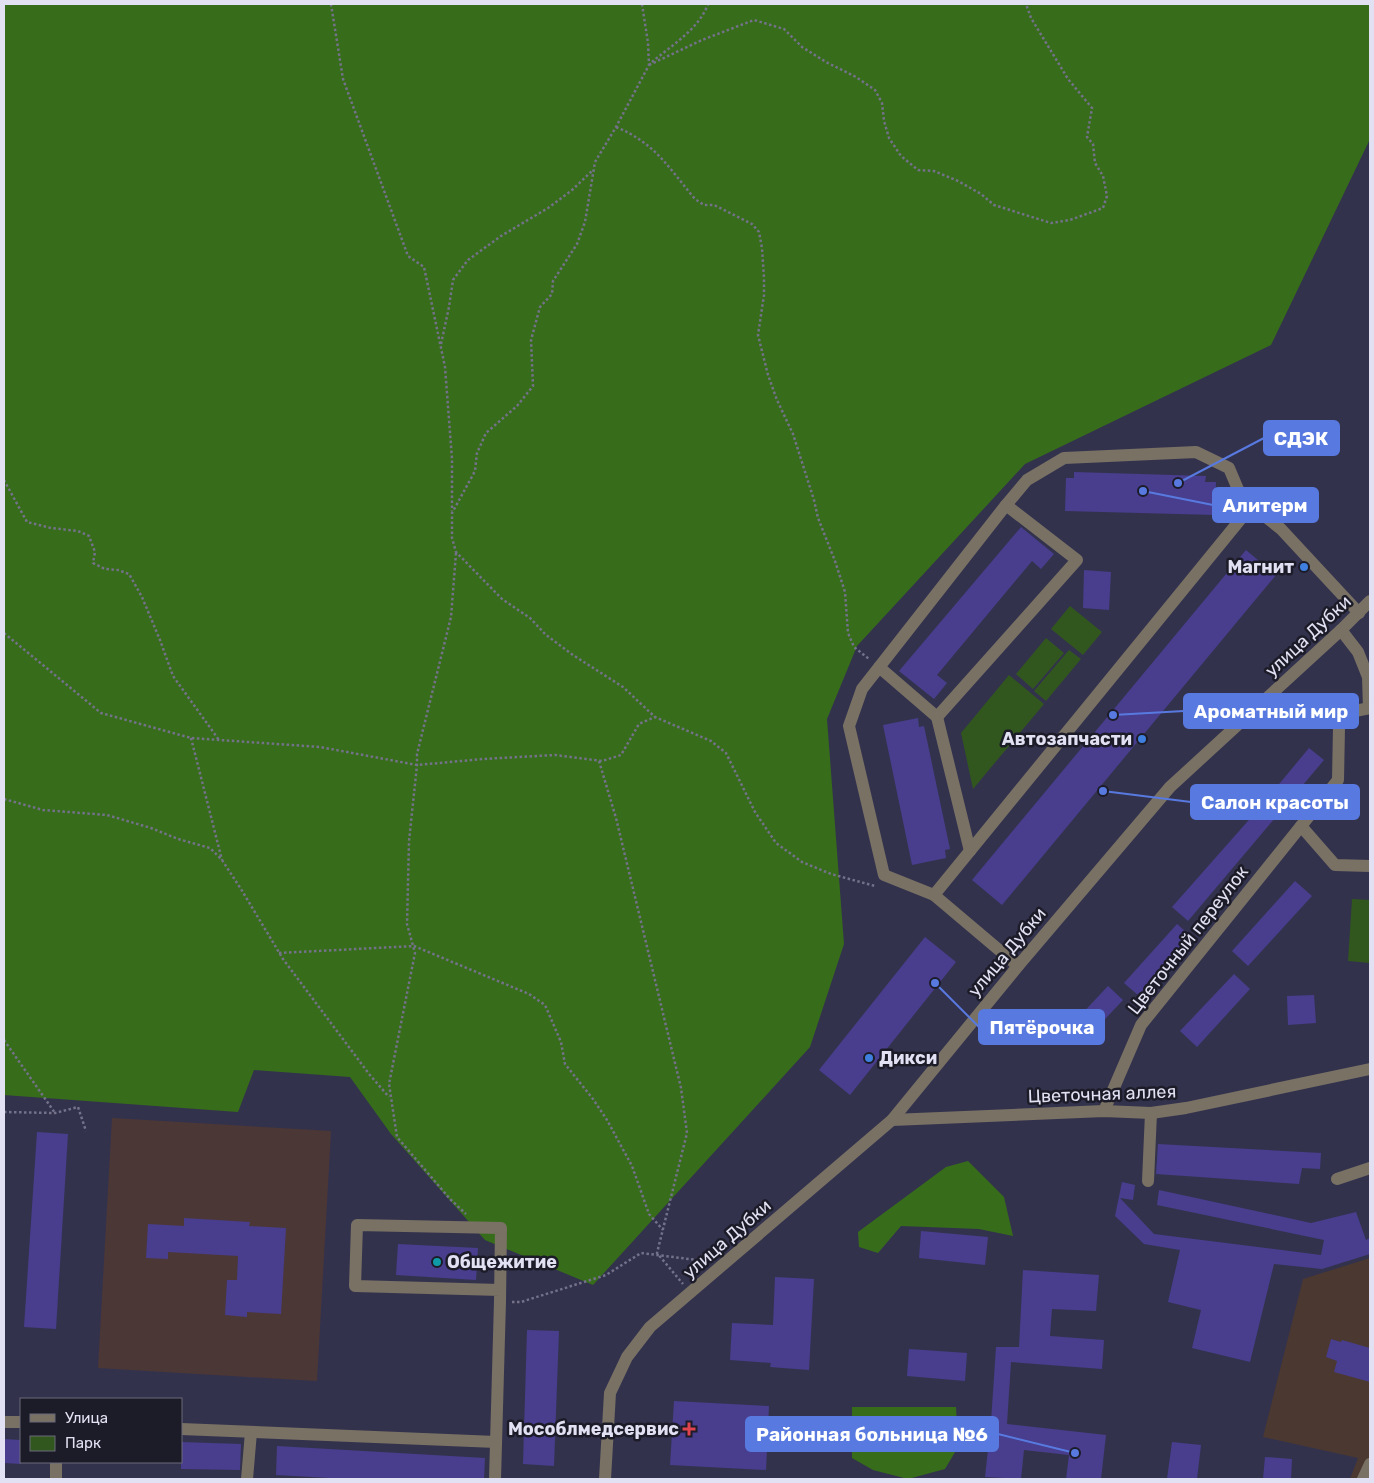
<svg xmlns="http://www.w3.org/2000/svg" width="1374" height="1483" viewBox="0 0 1374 1483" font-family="Rubik,sans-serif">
  <rect width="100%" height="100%" fill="#33324d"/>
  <path fill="#4b3830" d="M1370,1258V1479H1350L1358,1458L1263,1437L1303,1279Z"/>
  <path fill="#4c3737" d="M112,1118L331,1131L317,1381L98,1368Z"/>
  <g fill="#31571e">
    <path d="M1070,606L1102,632L1083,655L1051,629Z"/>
    <path d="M1046,638L1064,653L1033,689L1016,674Z"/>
    <path d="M1069,650L1081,659L1046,701L1034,691Z"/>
    <path d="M1009,675L1044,704L973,789L961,733Z"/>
    <path d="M1352,899L1370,900V963L1348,961Z"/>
  </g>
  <g fill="#376d1a">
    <path d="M4,4H1370V139L1271,345L1025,464L857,646L827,719L844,944L810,1047L593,1285L485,1240L391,1134L350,1077L254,1070L238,1112L4,1095Z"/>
    <path d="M968,1161L1004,1197L1013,1236L979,1229L901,1226L878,1253L859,1247L858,1232L946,1167Z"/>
    <path d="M852,1407H956L958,1447L945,1469L908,1479L873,1470L852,1458Z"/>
  </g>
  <g fill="#483e8d">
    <path d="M1074,472L1206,476L1205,482H1216L1215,515L1065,511L1066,478H1074Z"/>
    <path d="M1021,527L1054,554L1041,569L1032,561L937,675L947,683L934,699L899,671Z"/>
    <path d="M1246,550L1276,575L1002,905L972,880Z"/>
    <path d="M1084,570L1111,572L1109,610L1083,608Z"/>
    <path d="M918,718L919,727L924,726L950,849L945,850L946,858L912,865L883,725Z"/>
    <path d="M1309,748L1324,760L1188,921L1172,907L1255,813Z"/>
    <path d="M1295,881L1312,896L1248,966L1232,951Z"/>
    <path d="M1177,924L1192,937L1139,996L1124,983Z"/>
    <path d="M925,937L956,962L850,1095L819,1070Z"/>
    <path d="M1234,974L1250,989L1197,1047L1180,1031Z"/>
    <path d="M1108,986L1123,1000L1092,1033L1077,1019Z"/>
    <path d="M1314,995L1316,1023L1288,1025L1287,996Z"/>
    <path d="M37,1132L68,1134L56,1329L24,1327Z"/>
    <path d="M1158,1144L1321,1153L1320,1169L1302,1168L1299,1184L1156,1174Z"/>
    <path d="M1122,1182L1135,1185L1133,1200L1120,1198L1154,1234L1321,1255L1324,1240L1157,1205L1159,1190L1311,1223L1356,1212L1366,1240L1370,1238V1254L1322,1269L1274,1264L1250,1362L1192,1348L1201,1310L1168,1302L1180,1250L1144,1244L1115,1216Z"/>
    <path d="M184,1218L250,1222L249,1226L286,1228L281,1314L247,1312V1317L225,1315L227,1280H237L238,1256L168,1252V1259L146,1258L148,1224L184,1226Z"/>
    <path d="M921,1231L988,1237L985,1265L919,1258Z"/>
    <path d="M398,1244L478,1248L476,1280L396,1275Z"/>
    <path d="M1023,1270L1099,1275L1096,1311L1052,1309L1050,1336L1104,1340L1102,1369L1011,1362L1007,1424L1106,1435L1101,1479H1066L1069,1455L1024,1450L1021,1479L985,1477L991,1422L996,1347H1019Z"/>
    <path d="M775,1277L814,1279L809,1370L770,1367L771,1363L730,1360L732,1323L773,1325Z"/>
    <path d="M527,1330L559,1331L554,1466L523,1464Z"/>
    <path d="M1331,1339L1341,1342L1342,1340L1370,1348V1382L1334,1372L1337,1361L1326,1357Z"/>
    <path d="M909,1349L967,1353L965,1381L907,1376Z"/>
    <path d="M674,1401L769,1406L766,1470L670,1465Z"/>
    <path d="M4,1439L21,1440V1464L4,1463Z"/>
    <path d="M181,1442L241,1444L240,1470L181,1469Z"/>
    <path d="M1172,1442L1201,1445L1197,1479H1167Z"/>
    <path d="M277,1446L485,1458L484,1479H347L276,1475Z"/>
    <path d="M1265,1457L1292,1459L1291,1479H1263Z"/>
  </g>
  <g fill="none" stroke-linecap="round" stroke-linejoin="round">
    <g stroke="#73728a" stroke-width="2.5" stroke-dasharray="2.5 2.5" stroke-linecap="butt">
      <path d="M331,4L343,79L408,256L424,267L445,367L452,459V511"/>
      <path d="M642,4L648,43L649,65L616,127L595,162L585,222L577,244L553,281L552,294L540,307L531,340L533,386L517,406L486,433L477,453L475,471L452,513V538L456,552L502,599L530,618L546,635L573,655L623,687L655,717L711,741L726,753L755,812L776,843L802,862L831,874L875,886"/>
      <path d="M652,62C672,45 699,29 708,4"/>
      <path d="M649,65L702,40L754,20L784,29L802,47L826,62L856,77L875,90L882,103L884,121L889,138L901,156L918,170L934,171L958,181L981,194L994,205L1051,223L1070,220L1103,208L1107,196L1103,176L1095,163L1093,144L1087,137L1092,108L1068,79L1031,18L1026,4"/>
      <path d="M616,127C655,143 669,168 695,199L704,205H714L752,224L759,232L762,248L764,278V295L758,335L768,375L777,400L793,434L814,500L818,518L835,561L845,592L848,633L854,647L869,659"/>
      <path d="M441,344L449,307L453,280L468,260L501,236L548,208L572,190L593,170"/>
      <path d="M4,480L27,522L51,528L78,531L89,536L95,552L93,563L105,569L118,570L129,574L142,597L160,640L173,676L219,740"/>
      <path d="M456,553L451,617L417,754V765L409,841L407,924L415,953L389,1084L397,1137L450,1199L466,1214"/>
      <path d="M4,633L101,713L191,738L320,747L417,765L483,759L555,755L602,761L621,755L639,724L655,717"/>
      <path d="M191,738L222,860"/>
      <path d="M599,761L616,818L681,1088L687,1133L657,1253L683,1284"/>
      <path d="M4,799L43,810L107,815L151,828L178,839L210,848L222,860L241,889L283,959L369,1074L389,1097"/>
      <path d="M279,953L414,946L529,994L545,1005L561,1042L565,1064L593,1099L607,1120L632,1166L649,1214L663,1230"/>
      <path d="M4,1040L55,1113"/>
      <path d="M4,1112L55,1113L78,1107L86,1131"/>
      <path d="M512,1302H521L606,1275L641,1253L705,1261"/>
    </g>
    <g stroke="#797164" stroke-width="12">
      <path d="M1006,505L1027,480L1064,458L1196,452L1229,468L1248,513"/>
      <path d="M1341,630L1358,652L1368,677L1369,708"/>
      <path d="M879,667L937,717L1077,560L1006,505L862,689L849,726L884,875L934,895L1018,966"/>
      <path d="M937,717L970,851"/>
      <path d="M1301,826L1335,865L1370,866"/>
      <path d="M934,895L1244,515L1256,509L1281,529L1359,613"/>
      <path d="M1104,1111L1141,1025L1338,780L1339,727L1350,712L1370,708"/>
      <path d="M892,1120L1104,1111L1151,1113L1186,1108L1370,1069"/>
      <path d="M1337,1179L1370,1168"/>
      <path d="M1148,1181L1151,1113"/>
      <path d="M4,1422H21"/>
      <path d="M181,1429L496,1442"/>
      <path d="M56,1479V1462"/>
      <path d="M247,1479L251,1432"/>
      <path d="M495,1479L500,1301L501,1228L357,1225L355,1286L500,1290"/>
      <path d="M605,1479L610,1393L627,1357L650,1327L892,1120L1018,966L1170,787L1341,630L1370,601"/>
      <path d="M1363,1479L1370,1464"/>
    </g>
  </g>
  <g fill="#3f7fe0" stroke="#1c1b28" stroke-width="2">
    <circle cx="1304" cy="567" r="5"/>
    <circle cx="1142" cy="739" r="5"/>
    <circle cx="869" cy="1058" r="5"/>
  </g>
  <circle fill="#0f9aa8" stroke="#1c1b28" stroke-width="2" cx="437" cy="1262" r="5"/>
  <path fill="#e0444e" stroke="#1c1b28" stroke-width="2" d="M686.5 1421.5h5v5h5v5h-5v5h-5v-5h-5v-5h5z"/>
  <g text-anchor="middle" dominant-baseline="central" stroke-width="5" stroke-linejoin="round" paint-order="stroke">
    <g font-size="18" font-weight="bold" fill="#e1e1f3" stroke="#1c1b28" text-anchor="end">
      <text x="1294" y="567">Магнит</text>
      <text x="1132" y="739">Автозапчасти</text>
      <text x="879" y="1058" text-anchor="start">Дикси</text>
      <text x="447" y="1262" text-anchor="start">Общежитие</text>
      <text x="679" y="1429">Мособлмедсервис</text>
    </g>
    <g font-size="18" fill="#e1e1f3" stroke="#1c1b28">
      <text transform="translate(1308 636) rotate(-43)">улица Дубки</text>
      <text transform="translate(1188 940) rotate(-52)">Цветочный переулок</text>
      <text transform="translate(1007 952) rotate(-50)">улица Дубки</text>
      <text transform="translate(1102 1094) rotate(-2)">Цветочная аллея</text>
      <text transform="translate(727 1239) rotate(-41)">улица Дубки</text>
    </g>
  </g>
  <path fill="none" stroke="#587ae0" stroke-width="2" d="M1178 483L1264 438M1143 491L1213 505M1113 715L1184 711M1103 791L1191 802M935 983L979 1027M1075 1453L998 1434"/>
  <g fill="#587ae0" stroke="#1c1b28" stroke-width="2">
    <circle cx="1178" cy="483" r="5"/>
    <circle cx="1143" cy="491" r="5"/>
    <circle cx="1113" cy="715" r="5"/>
    <circle cx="1103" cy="791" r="5"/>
    <circle cx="935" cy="983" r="5"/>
    <circle cx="1075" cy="1453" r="5"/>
  </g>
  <g fill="#587ae0" stroke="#587ae0" stroke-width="2">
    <rect x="1264" y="421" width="75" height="34" rx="5"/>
    <rect x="1213" y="488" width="105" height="34" rx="5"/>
    <rect x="1184" y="694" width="174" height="34" rx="5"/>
    <rect x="1191" y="785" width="168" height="34" rx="5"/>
    <rect x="979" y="1010" width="125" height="34" rx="5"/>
    <rect x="746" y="1417" width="252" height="34" rx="5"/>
  </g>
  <g font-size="19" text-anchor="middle" font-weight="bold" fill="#fff">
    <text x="1301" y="445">СДЭК</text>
    <text x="1265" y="512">Алитерм</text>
    <text x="1271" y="718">Ароматный мир</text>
    <text x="1275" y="809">Салон красоты</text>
    <text x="1042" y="1034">Пятёрочка</text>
    <text x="872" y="1441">Районная больница №6</text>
  </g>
  <rect width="1374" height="1483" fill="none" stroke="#e1e1f3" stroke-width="10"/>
  <rect x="20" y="1398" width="162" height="65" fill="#1c1b28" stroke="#6b6a79"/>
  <rect x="30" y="1414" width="25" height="8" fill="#797164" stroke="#6b6a79"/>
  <text x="65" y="1423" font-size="15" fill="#e1e1f3">Улица</text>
  <rect x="30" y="1436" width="25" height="15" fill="#31571e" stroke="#6b6a79"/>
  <text x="65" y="1448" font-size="15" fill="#e1e1f3">Парк</text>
</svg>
